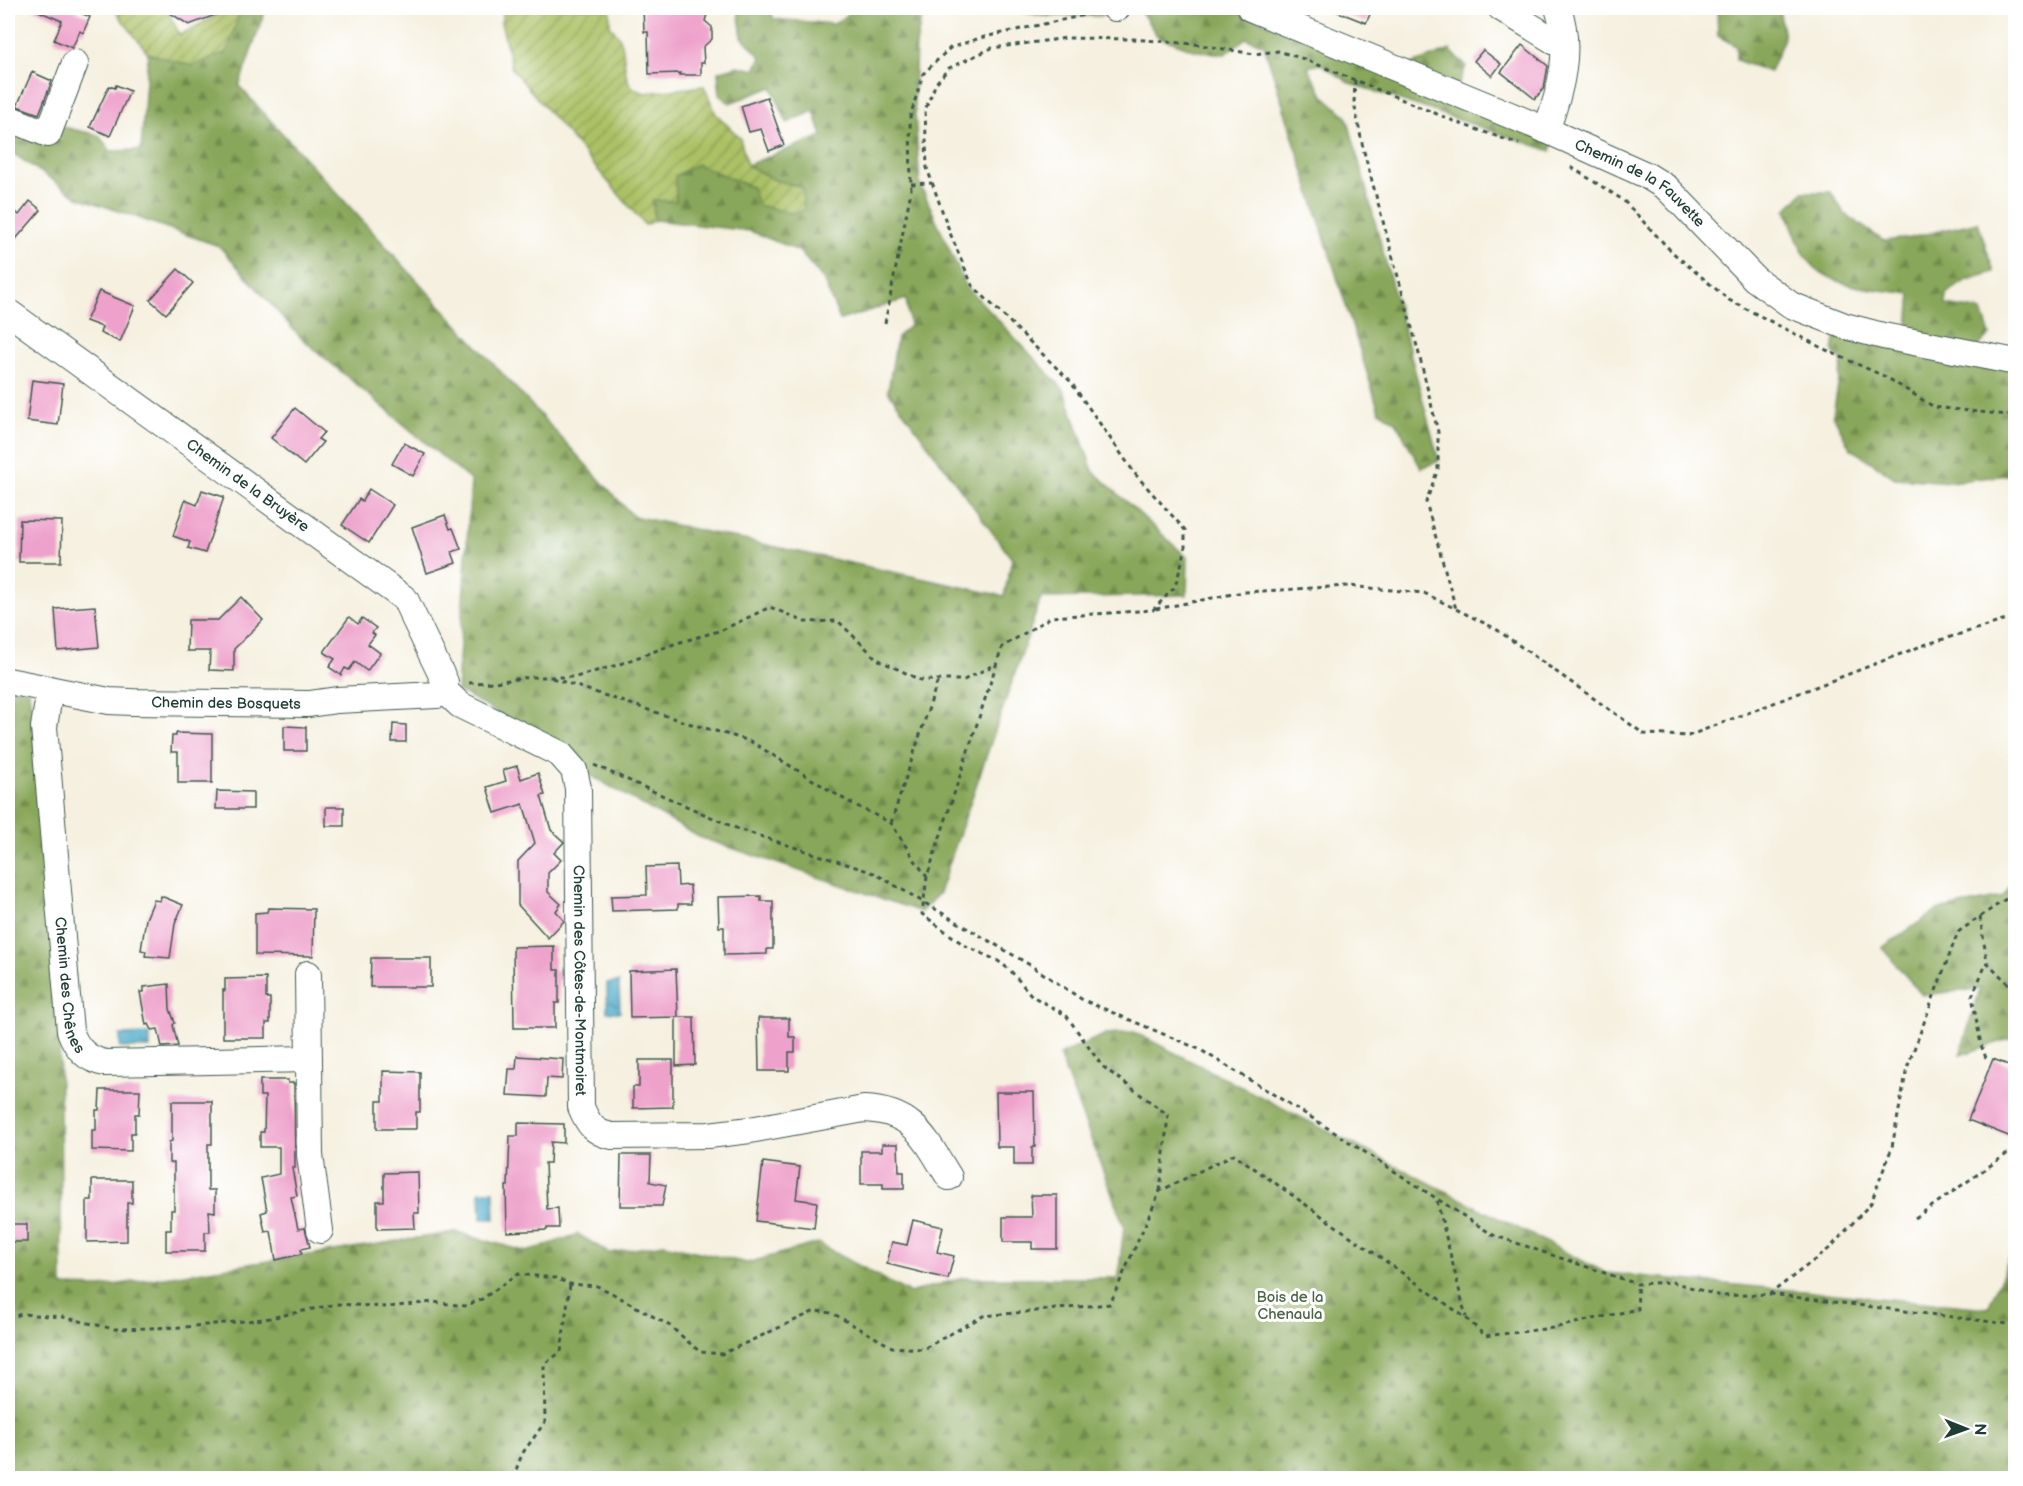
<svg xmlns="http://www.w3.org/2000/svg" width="2023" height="1486" viewBox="0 0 2023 1486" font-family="'Balsamiq Sans',sans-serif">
  <defs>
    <pattern id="forest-firs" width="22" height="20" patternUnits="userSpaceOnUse" patternTransform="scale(1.5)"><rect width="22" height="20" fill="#89a75a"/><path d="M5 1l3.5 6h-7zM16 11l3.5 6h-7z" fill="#6f894b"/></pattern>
    <pattern id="garden-furrows" width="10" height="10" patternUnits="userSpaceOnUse" patternTransform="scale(1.5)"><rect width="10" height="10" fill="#acc165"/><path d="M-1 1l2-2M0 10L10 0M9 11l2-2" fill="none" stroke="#8b9e54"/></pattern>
    <pattern id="water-ripples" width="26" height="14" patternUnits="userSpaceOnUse" patternTransform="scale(1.5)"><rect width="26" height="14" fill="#4aa8c8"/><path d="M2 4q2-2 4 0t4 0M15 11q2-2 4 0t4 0" fill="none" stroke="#3d8aa3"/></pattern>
  </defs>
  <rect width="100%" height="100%" fill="#fff"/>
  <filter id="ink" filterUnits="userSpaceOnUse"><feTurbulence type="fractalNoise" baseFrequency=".0167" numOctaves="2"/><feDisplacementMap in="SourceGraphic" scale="12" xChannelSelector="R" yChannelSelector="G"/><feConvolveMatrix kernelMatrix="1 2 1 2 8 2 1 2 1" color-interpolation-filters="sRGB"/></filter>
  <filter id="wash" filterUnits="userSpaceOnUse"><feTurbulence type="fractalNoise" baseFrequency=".008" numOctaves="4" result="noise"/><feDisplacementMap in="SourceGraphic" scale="24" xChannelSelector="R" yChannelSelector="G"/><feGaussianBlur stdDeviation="1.35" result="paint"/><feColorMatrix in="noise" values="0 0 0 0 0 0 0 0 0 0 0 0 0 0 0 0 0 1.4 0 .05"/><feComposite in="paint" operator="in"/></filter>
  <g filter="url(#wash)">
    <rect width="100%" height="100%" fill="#f5f0df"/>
    <g fill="url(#forest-firs)" stroke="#547247" stroke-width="1.5">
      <path d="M241,8H266L239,86L633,516L1004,596L1012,559L888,391L897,337L910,326L906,299L840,320L823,279L799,251L750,231L655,220L652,200L676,201L675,176L697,164L753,188L802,187L774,180L747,165L822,136L814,111L787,123L772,87L730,103L720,96L718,72L738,66L755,70L761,57L742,37L738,8H770L774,19L834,24L856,8H923L916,45L914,100L920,184L966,286L1064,390L1093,471L1188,558L1187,595L1041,598L939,893L921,912L699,837L593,777L564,750L457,690L471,481L301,338L219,246L78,197L8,150V99L20,117L98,135L111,151L141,150L148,53L193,66L234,24Z"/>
      <path d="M999,8H1229L1390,72L1450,50L1466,66L1454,97L1553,137L1551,151L1350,83L1321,64L1308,67L1323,95L1347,117L1439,461L1421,468L1396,422L1379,411L1264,45L1246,38L1225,54L1197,51L1158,37L1140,10L1099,16H1045Z"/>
      <path d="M1717,8H1779L1784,38L1770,72L1736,60V46L1718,36Z"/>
      <path d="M1803,192H1831L1845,214L1884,241L1910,238L1978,222L1994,272L1967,280L1946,294V305L1982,311L1990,335L1972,352L2015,368V474L1951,482L1895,478L1850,448L1833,415L1842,362L1833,352L1836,333L1884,347L1908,328L1911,294C1875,288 1823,290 1804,253C1796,240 1792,224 1786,210Z"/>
      <path d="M8,686L29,691L48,848L59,1006L62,1286L101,1287L456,1232L527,1252L578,1234L609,1253L664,1244L747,1263L818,1243L909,1293L962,1278H1118L1124,1226L1059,1055L1106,1034L1134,1032L1606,1273L1988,1308L2015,1245V1478H8Z"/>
      <path d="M2015,879V1037L1960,1055L1980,989L1922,995L1882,948L1937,910L2003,897Z"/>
    </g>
    <g fill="url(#garden-furrows)" stroke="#667f4c" stroke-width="1.5">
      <path d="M113,8H162L167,10L180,35L221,13L224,8H241L227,52L192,66L148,53Z"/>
      <path d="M505,8H610V26C613,29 617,33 619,37C630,58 616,86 645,93L704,86L716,114L740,138L747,165L774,180L802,187L804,210L792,213L758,205L752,187L697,164L675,176L676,201L652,200L655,220L645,225L512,69L501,22Z"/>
    </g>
    <g fill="url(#water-ripples)" stroke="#34727e" stroke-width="1.5">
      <path d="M619,982L620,1012H607V983Z"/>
      <path d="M150,1034V1048H120V1035Z"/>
      <path d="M480,1191H494L495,1219H481Z"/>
    </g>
    <g id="blocks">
      <g fill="#eea1cb">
        <path d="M31,8H69L90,17L83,33L80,31L72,48L54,40L62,21Z"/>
        <path d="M162,8H231V9L189,25Z"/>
        <path d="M643,8H709L705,21L712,27V39L703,47L704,63H701V75H679L680,73L649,74L648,32H644Z"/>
        <path d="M1328,8H1373L1366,23Z"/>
        <path d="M1522,45L1548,66L1544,88L1535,99L1501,72Z"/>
        <path d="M1483,50L1501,64L1492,76L1474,61Z"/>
        <path d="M32,72L52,81L39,114L17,106Z"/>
        <path d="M116,85L130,91L110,136L90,127L109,86L115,88Z"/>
        <path d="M767,97L784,145L769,151L761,129L749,132L741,106Z"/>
        <path d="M30,201L41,210L16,239L8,232V205L19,215Z"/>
        <path d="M178,269L193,283L166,314L150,300Z"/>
        <path d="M99,291L135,306L120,342L100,333L102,327L86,321Z"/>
        <path d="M32,380L63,384L58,425L27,421Z"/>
        <path d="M295,408L324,432L318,439L323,442L304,465L271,438Z"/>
        <path d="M404,443L425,454L413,476L392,464Z"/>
        <path d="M369,489L393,505L369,543L342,525L359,499L362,501Z"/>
        <path d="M202,490L224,497L205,553L188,548L190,542L173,536L185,500L197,505Z"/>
        <path d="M445,515L450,529L453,528L461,549L452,552L456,563L427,573L412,527Z"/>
        <path d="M20,520L62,521L61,562H19Z"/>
        <path d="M241,597L263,620L234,649V671L209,670L210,651H187L188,620H218Z"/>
        <path d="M95,606L99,647L58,651L55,609Z"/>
        <path d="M349,617L358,624L362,618L376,628L372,633L375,635L368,644L380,653L367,671L355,662L349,670L345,668L341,675L329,667L335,659L324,652Z"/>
        <path d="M393,724L406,725V742H392Z"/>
        <path d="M284,726L306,727V751H284Z"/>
        <path d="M176,733L212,734V783H178V752H171L172,736H176Z"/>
        <path d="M517,766L521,779L538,773L545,795L541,796L551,830L564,842L554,853L561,860L548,873V892L561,904L556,911L564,921L548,938L518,905V861L535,843L523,804L495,813L487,787L506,781L503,770Z"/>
        <path d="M217,791L253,792V809H216Z"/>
        <rect x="326" y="807" width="18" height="19"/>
        <path d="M677,866L678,886L690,885L691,904H678V909L612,911L611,896L647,895L646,867Z"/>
        <path d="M161,896L183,905L175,924L170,958L145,956L146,951L141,950L146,919L154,900L160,901Z"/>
        <path d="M761,896V901H773V949H767V954L724,955V927H719L718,897Z"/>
        <path d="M268,908L314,909L313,956L255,955V913L267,912Z"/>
        <path d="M554,946V970H559V1003H555V1028H514L513,947Z"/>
        <path d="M371,958H431V987H370Z"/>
        <path d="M676,969L678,1017L630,1018L629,971Z"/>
        <path d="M266,978V998H270V1023H266V1038H223V990L225,991V979Z"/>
        <path d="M169,984L170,1009L175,1023L173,1025L178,1046L162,1047L158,1029L152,1030L149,1024L146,1025L140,992H144V987Z"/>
        <path d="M676,1017H694L695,1065L676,1066Z"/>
        <path d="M758,1018H789V1037H795V1052H789V1071H759Z"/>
        <path d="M517,1056L563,1059L562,1079L547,1078L546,1097L507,1095L509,1069H516Z"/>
        <path d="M1993,1059L2016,1068V1125L2011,1137L1968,1120Z"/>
        <path d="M639,1060H673V1107L633,1108V1087H639Z"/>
        <path d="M383,1071L420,1072V1112H416V1129H377V1101H383Z"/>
        <path d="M260,1080H288V1083H294L295,1168H292L297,1196L291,1197L298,1229L305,1228L310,1247L301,1249L302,1254L276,1260L271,1231L265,1232L261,1213L267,1211L261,1178L279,1174V1147H260V1132H264L265,1096H260Z"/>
        <path d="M100,1090H140L139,1114H135V1133H131V1151L92,1150V1130H96V1110H99Z"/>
        <path d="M996,1092H1034L1035,1147H1032V1165H1014V1147H997Z"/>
        <path d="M172,1101H212V1144H208V1190H215V1212L209,1211L210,1232H205V1251H166V1230H171V1210H174V1163H169V1142L172,1141Z"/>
        <path d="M518,1123L564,1124V1143L551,1142L550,1163H545L547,1209L558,1208L559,1228H547V1230L507,1232L506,1186H508L510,1136H518Z"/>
        <path d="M882,1144H898L899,1172H904V1189H883V1184H861V1151H882Z"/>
        <path d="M621,1155H651L650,1182L666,1185L662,1206H620Z"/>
        <path d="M763,1162L800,1167L796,1199L817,1202L814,1228L756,1221Z"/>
        <path d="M418,1172L419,1213H414L415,1228L377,1229V1201H384V1173Z"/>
        <path d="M92,1180H132V1203H127V1241L87,1242V1200H92Z"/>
        <path d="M1031,1195H1057V1249H1032V1242H1003V1217H1032Z"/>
        <path d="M913,1220L943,1227L937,1252L954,1256L948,1279L887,1264L892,1242L907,1245Z"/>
        <rect x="8" y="1224" width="19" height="18"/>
      </g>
    </g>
  </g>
  <g filter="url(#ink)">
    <use href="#blocks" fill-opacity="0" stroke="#3f584e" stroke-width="1.5"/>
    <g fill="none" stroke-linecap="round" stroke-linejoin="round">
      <defs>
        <g id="minor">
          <path d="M1115,8H1117"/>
          <path id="s1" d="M1250,8L1546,130L1646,175L1667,188L1755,279L1791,305L1845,326L1883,336L2016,362"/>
          <path d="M1501,8L1564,47"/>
          <path d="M8,118L48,134L75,63"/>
          <path d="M1546,130C1561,91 1572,48 1558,8"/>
          <path id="s2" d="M8,312L405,599L445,682V691"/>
          <path id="s3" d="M8,681L109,701L132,702L309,704L337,700L437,695L445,691"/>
          <path id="s4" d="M50,689L44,727L70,1031C77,1049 86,1059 105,1063L309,1059"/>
          <path id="s5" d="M445,691L460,705L560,754L574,770L578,788L581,1107C588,1124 594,1133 612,1136L709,1135L750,1130L864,1109C915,1111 925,1139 949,1177"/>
          <path d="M308,974L310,1155L320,1230"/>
        </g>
      </defs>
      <use href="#minor" stroke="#3f584e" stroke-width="28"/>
      <g stroke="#3f584e" stroke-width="3" stroke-dasharray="4.5 4.5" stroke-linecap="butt">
        <path d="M1355,80L1354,103L1363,148L1418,350L1438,432V469L1426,502L1456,609"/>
        <path d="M1571,167L1623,200L1672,252L1729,300L1830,352L1886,377L1934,407L2016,416"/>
        <path d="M911,184L932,183"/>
        <path d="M885,323L911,191L910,117L923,74L950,48L980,38L1094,13"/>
        <path d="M1156,609L1243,592L1349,586L1424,593L1496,629L1644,734L1688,736L1924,645L2016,617"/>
        <path d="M552,678L688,723L750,741L847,801L891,823L912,856L927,877"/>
        <path d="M469,683L495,682L530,677H576L617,665L674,644L722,630L770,607L805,622L838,621L877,659L920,680H964L996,664"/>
        <path d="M594,765L738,829L874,873L1030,965L1083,1000L1199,1049L1309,1116L1493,1235L1637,1284L1672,1282L1721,1296L1770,1294L1830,1248L1871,1203L1892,1147L1907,1068L1958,932L2016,892"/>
        <path d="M891,823L938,680"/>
        <path d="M1980,917L1987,962L2016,992"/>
        <path d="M1986,1058L1981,1045L1972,996L1987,962"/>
        <path d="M1160,1191L1168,1115L1102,1066L1066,1015L1032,996L1010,970L998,961L964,945L922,914L927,877L1002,647L1051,617L1153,610L1175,587L1185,551V530L1136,475L1070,381L972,285L950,233L927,168L925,110L936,83L949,68L992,48L1067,38L1133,39L1194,44L1254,54L1278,51L1304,59L1461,124L1519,144"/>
        <path d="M1437,1201L1466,1317"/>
        <path d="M1915,1218L2011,1151"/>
        <path d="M1770,1294L2016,1325"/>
        <path d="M8,1319L21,1314L63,1317L114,1329L185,1327L265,1319L337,1304L387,1307L433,1302L465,1306L482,1299L518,1274L555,1278L570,1284L597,1286L610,1292L670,1326L700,1352L722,1354L815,1311L832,1313L892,1347L923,1349L983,1316L1110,1304L1160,1191L1234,1154L1466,1318L1485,1336L1553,1328L1638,1309L1637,1284"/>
        <path d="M513,1478L522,1454L545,1422L544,1364L561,1352L570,1284"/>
      </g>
      <use href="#minor" stroke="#fff" stroke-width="26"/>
    </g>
  </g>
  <g text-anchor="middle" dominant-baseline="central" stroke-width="6" stroke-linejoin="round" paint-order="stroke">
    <g font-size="15" fill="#1f3d34" stroke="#fff">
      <text stroke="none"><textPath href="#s1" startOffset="429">Chemin de la Fauvette</textPath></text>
      <text stroke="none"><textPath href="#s2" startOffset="296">Chemin de la Bruyère</textPath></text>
      <text stroke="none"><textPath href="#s3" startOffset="220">Chemin des Bosquets</textPath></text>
      <text stroke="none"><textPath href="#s5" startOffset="364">Chemin des Côtes-de-Montmoiret</textPath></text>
      <text stroke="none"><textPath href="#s4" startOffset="298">Chemin des Chênes</textPath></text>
    </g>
    <g font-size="15" fill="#496543" stroke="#fff">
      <text x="1290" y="1297">Bois de la<tspan x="1290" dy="17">Chenaula</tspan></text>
    </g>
  </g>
  <rect width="2023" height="1486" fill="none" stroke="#fff" stroke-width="30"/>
  <g transform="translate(1966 1429) rotate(91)" stroke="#ffffff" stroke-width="4.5" paint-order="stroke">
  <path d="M0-4.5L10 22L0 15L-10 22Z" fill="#1f3d34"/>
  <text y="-9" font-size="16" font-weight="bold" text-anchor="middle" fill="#1f3d34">N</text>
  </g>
</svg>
